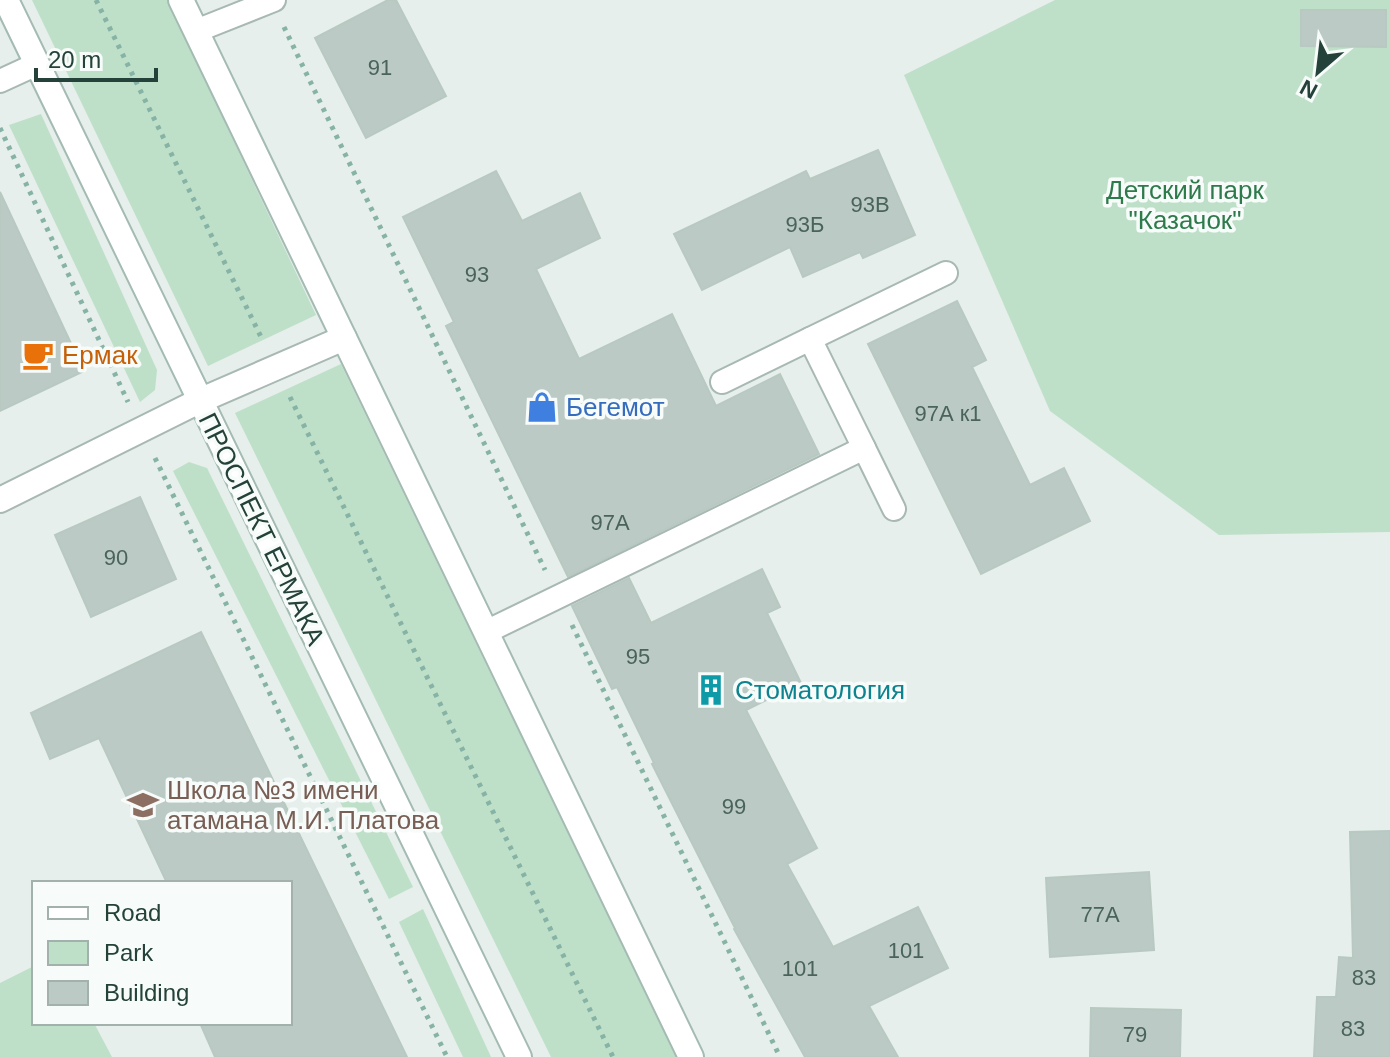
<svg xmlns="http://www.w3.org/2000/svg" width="1390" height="1057" viewBox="0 0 1390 1057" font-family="Helvetica,sans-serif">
  <rect width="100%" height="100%" fill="#e6efeb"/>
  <g fill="#bfe0c8">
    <path d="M32,0H167L316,315L208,366Z"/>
    <path d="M1055,0H1390V532L1219,535L1050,411L904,75Z"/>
    <path d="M41,114L157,370L155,390L140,402L9,125Z"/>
    <path d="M341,364L676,1057H551L235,413Z"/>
    <path d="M189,462L207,468L413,887L389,899L173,471Z"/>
    <path d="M423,909L491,1057H463L399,922Z"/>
    <path d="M34,966V1023H94L112,1057H0V983Z"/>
  </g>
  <g fill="#bbcac4" stroke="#b8c9c2" stroke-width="2">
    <path d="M388,0H396L446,96L366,138L315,38Z"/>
    <path d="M1301,10H1386V47L1301,46Z"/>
    <path d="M878,150L915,235L863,258L860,252L803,277L790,247L702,290L674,234L806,171L810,179Z"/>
    <path d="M496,171L522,221L580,193L600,238L536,269L579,359L672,314L716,406L780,374L819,454L568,577L446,326L454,322L403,217Z"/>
    <path d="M0,192L84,371L0,411Z"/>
    <path d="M957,301L986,360L972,367L1030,485L1064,468L1090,521L981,574L868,344Z"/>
    <path d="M140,497L176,579L91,617L55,535Z"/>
    <path d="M762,569L780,607L767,613L801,683L746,710L817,848L787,864L833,947L918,907L948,968L869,1006L898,1057H805L734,929L735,928L652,764L654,763L617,687L612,689L572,606L629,578L651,623Z"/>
    <path d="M201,632L290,815L407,1057H215L200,1023H290V883H167L99,738L50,759L31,713Z"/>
    <path d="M1390,831V1057H1314L1317,997H1336L1339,957L1353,958L1350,832Z"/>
    <path d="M1149,872L1154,950L1050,957L1046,878Z"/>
    <path d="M1091,1008L1181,1010L1180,1057H1090Z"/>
  </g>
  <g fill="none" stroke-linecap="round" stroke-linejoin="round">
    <defs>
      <g id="lane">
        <path d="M196,31L274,0"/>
        <path d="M0,81L37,64"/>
        <path d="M722,382L810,339"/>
        <path d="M864,448L894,509"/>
        <path d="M486,632L864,448L810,339L946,273"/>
      </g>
      <path id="street" d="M0,500L199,401L344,338"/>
      <g id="secondary">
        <path d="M6,0L519,1057"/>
        <path d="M181,0L691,1057"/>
      </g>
    </defs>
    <use href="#lane" stroke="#a8b8b2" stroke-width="26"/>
    <use href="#street" stroke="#a8b8b2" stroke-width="28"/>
    <use href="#secondary" stroke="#a4bbb3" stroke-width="28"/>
    <g stroke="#86b3a5" stroke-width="5" stroke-dasharray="4 6" stroke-linecap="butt">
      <path d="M96,0L263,341"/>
      <path d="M284,27L545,570"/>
      <path d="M0,128L128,402"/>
      <path d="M290,397L613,1057"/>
      <path d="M155,458L447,1057"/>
      <path d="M572,625L780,1057"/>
    </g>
    <use href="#lane" stroke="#fff" stroke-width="22"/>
    <use href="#street" stroke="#fff" stroke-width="24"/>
    <use href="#secondary" stroke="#fff" stroke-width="24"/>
  </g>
  <defs>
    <symbol id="cafe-bare" viewBox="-9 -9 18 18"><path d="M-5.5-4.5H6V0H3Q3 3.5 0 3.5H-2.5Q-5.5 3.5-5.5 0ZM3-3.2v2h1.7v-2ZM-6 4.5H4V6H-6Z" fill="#e8710a" stroke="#f7fbf9" stroke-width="2.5" paint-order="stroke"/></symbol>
    <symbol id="shop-bare" viewBox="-9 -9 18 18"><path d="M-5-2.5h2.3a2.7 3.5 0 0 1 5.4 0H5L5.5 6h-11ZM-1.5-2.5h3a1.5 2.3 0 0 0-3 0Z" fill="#3f7fe0" stroke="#f7fbf9" stroke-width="2.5" paint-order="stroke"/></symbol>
    <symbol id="building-bare" viewBox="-9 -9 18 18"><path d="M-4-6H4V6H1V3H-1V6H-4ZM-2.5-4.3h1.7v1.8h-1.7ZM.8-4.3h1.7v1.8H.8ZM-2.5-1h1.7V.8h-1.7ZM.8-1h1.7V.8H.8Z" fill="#0f9aa8" stroke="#f7fbf9" stroke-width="2.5" paint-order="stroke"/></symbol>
    <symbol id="school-bare" viewBox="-9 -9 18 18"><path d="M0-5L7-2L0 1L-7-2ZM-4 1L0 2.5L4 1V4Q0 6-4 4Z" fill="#8d6e63" stroke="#f7fbf9" stroke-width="2.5" paint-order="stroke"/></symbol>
  </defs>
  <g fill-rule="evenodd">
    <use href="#cafe-bare" x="16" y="333" width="44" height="44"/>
    <use href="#shop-bare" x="520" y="385" width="44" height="44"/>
    <use href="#building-bare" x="689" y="668" width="44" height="44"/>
    <use href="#school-bare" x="121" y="783" width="44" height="44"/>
  </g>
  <g text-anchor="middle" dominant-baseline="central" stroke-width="7" stroke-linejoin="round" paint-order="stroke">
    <g font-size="22" fill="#4a645c">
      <text x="380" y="67">91</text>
      <text x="870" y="204">93В</text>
      <text x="805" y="224">93Б</text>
      <text x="477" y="274">93</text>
      <text x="948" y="413">97А к1</text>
      <text x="610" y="522">97А</text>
      <text x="116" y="557">90</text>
      <text x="638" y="656">95</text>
      <text x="734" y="806">99</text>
      <text x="1100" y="914">77А</text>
      <text x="906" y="950">101</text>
      <text x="800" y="968">101</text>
      <text x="1364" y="977">83</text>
      <text x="1353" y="1028">83</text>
      <text x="1135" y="1034">79</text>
    </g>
    <g font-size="26" fill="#2d7a4b" stroke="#f7fbf9">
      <text x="1185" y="190">Детский парк<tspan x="1185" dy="30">"Казачок"</tspan></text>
    </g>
    <g font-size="26" fill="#c56008" stroke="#f7fbf9" text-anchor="start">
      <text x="62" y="355">Ермак</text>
    </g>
    <g font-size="26" fill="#366cbe" stroke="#f7fbf9" text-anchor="start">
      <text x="566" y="407">Бегемот</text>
    </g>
    <g font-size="26" fill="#24423a" stroke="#f7fbf9">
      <text transform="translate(262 529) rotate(64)">ПРОСПЕКТ ЕРМАКА</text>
    </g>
    <g font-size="26" fill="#0d838f" stroke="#f7fbf9" text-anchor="start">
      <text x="735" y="690">Стоматология</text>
    </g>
    <g font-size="26" fill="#785e54" stroke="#f7fbf9" text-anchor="start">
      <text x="167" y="790">Школа №3 имени<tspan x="167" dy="30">атамана М.И. Платова</tspan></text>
    </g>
  </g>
  <rect x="32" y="881" width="260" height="144" fill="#f7fbf9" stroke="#a3b1ad" stroke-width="2"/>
  <rect x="48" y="907" width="40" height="12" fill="#ffffff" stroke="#a3b1ad" stroke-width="2"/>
  <text x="104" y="921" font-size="24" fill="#24423a">Road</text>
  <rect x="48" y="941" width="40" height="24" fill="#bfe0c8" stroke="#a3b1ad" stroke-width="2"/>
  <text x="104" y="961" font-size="24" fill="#24423a">Park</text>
  <rect x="48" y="981" width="40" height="24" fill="#bbcac4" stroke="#a3b1ad" stroke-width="2"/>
  <text x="104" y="1001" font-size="24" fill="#24423a">Building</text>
  <g transform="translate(1318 72) rotate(208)" stroke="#f7fbf9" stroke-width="6" paint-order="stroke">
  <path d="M0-6L14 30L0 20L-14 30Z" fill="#24423a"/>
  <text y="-12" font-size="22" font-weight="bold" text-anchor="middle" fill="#24423a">N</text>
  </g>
  <path d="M36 68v12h120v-12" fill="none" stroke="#24423a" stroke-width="4"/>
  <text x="48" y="68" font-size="24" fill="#24423a" stroke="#f7fbf9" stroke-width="6" paint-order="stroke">20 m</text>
</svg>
